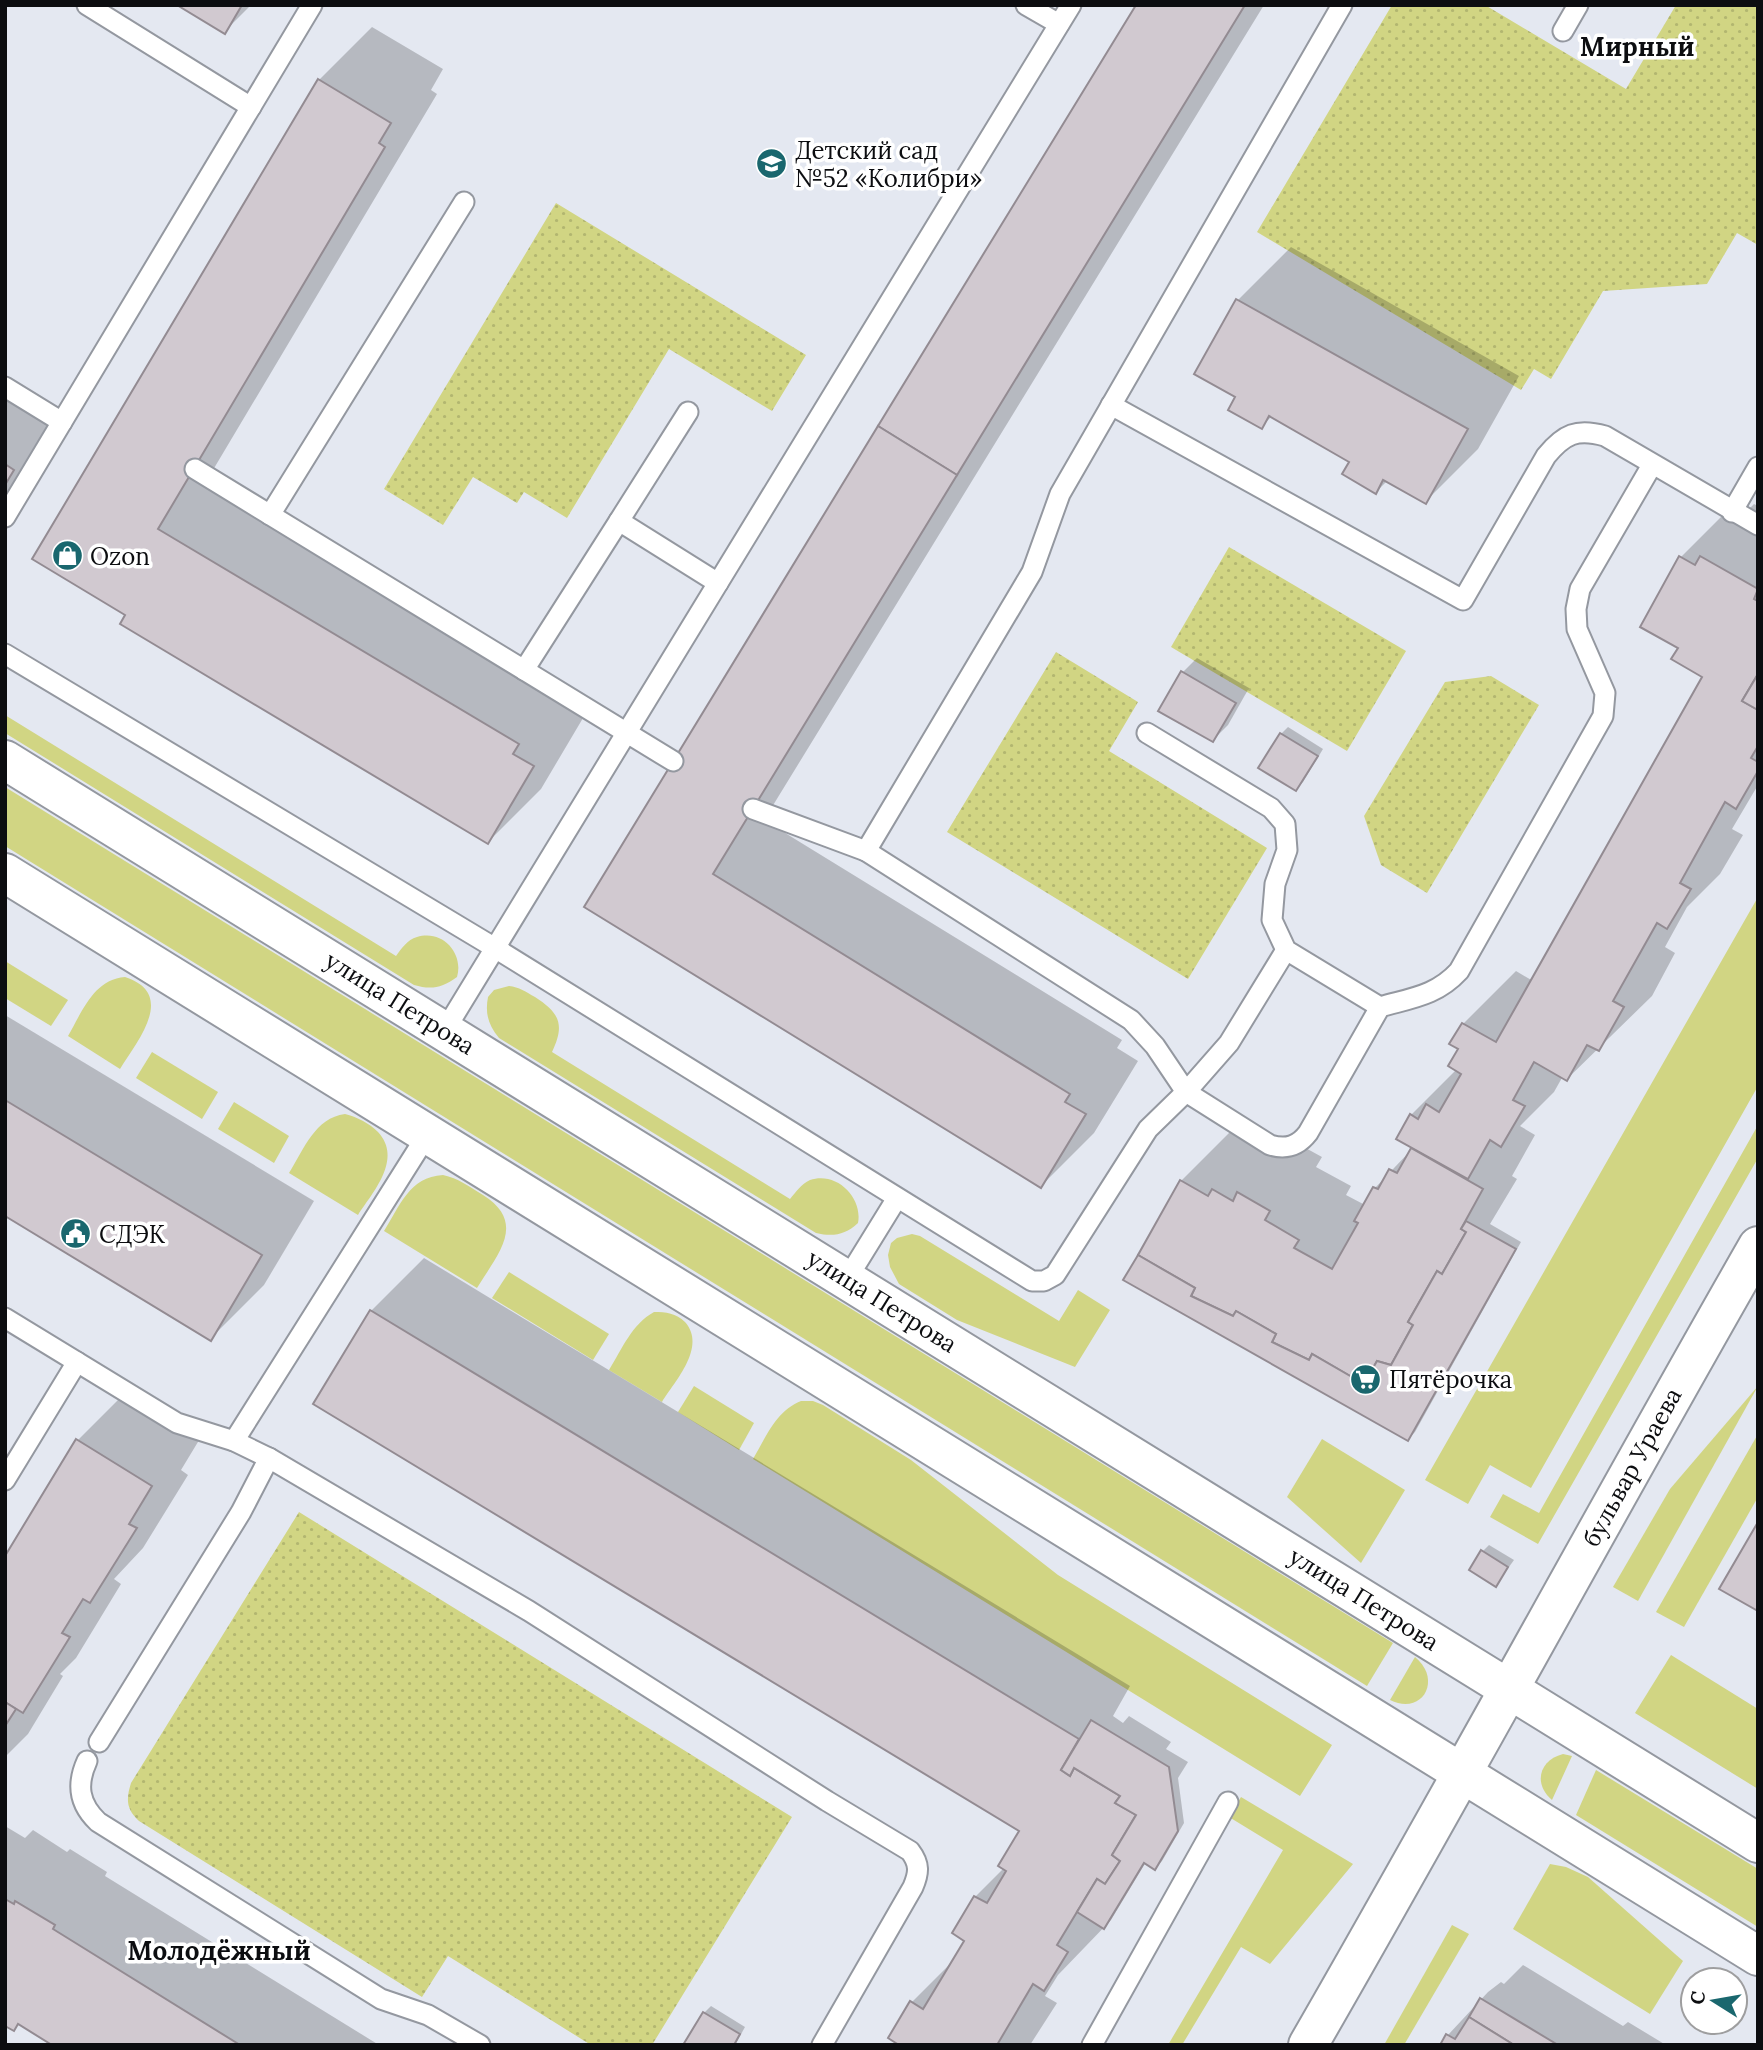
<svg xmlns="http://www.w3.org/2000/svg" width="1763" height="2050" viewBox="0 0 1763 2050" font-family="Lora,serif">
  <defs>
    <pattern id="park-dots" width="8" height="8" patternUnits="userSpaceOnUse" patternTransform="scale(1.75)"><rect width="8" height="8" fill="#d1d583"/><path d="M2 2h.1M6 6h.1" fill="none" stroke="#b2b670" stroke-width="1.8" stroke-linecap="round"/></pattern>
  </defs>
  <rect width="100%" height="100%" fill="#e4e8f1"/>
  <g fill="#d1d583">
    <path d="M5,715L396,956C402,948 407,940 417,937C443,929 464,954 457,977C442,988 431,990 414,985L5,733Z"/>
    <path d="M5,787L1393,1643L1367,1686L5,846Z"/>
    <path d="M1758,897V1086L1531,1488L1490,1465L1468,1504L1425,1480Z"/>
    <path d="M5,961L68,1000L51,1026L5,998Z"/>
    <path d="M125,977C177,994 138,1040 120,1069L68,1036C82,1012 94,979 125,977Z"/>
    <path d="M509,986C519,987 526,992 535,997C560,1013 565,1025 552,1052L790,1199C796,1192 801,1184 810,1180C836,1171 863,1197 858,1223C845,1235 833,1237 816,1233L499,1038C488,1025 485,1013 488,997L494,990Z"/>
    <path d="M152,1052L218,1092L202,1119L136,1078Z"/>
    <path d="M234,1102L289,1136L274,1163L218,1129Z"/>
    <path d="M345,1114C357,1117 369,1123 378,1132C403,1159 373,1192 358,1215L289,1173C304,1149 315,1118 345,1114Z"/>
    <path d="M1758,1125V1158L1538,1544L1490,1517L1503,1494L1539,1513Z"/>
    <path d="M443,1175C458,1178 470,1187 483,1195C528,1223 497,1255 477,1288L384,1231C400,1206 409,1177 443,1175Z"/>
    <path d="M912,1234L920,1236L1059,1321L1078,1290L1110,1310L1075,1367L957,1320L899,1284L890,1267L888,1255L891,1243L897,1238Z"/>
    <path d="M509,1272L609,1334L593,1360L492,1298Z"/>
    <path d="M654,1312C666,1312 676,1313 685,1322C707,1347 675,1381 662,1402L609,1370C622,1349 632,1324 654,1312Z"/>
    <path d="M694,1386L754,1423L739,1450L678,1412Z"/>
    <path d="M1758,1386L1638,1601L1613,1587L1670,1489Z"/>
    <path d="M801,1401H813L823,1405L911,1460L1058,1575L1332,1745L1300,1796L753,1459C766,1437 776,1411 801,1401Z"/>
    <path d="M1758,1434V1497L1684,1627L1656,1612Z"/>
    <path d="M1322,1439L1405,1490L1361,1563L1287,1497Z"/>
    <path d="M1671,1655L1758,1709V1789L1635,1713Z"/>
    <path d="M1415,1657C1443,1680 1422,1716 1390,1700Z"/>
    <path d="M1563,1754L1572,1756L1552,1800C1533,1784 1539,1760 1563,1754Z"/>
    <path d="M1596,1770L1758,1869V1927L1576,1815Z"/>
    <path d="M1241,1797L1353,1864L1270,1964L1241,1947L1182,2045H1168L1283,1850L1229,1817Z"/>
    <path d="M1550,1864L1566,1867L1588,1877L1683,1961L1650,2014L1513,1929Z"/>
    <path d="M1452,1925L1469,1934L1404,2045H1384Z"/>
  </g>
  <g fill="url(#park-dots)">
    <path d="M1392,5H1485L1626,89L1676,5H1758V245L1737,233L1707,284L1603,291L1551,379L1534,369L1521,390L1257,232Z"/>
    <path d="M556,203L806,355L772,411L669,349L567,518L524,492L517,503L473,477L443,525L384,489Z"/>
    <path d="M1229,547L1406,651L1347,751L1171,647Z"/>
    <path d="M1056,652L1138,702L1109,751L1267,848L1188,979L947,832Z"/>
    <path d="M1491,676L1539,705L1427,893L1381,865L1364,816L1445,682Z"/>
    <path d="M299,1512L792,1817L652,2045H591L448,1956L422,1997L139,1821C126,1809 126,1799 131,1783Z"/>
  </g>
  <g fill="#0003">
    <path d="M181,5H251L225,31Z"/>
    <path d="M1138,5H1264L764,820L1122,1040L1117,1048L1138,1061L1094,1133L1041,1186L586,907Z"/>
    <path d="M372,27L443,69L431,90L437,94L210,475L586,713L541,789L488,842L128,614L35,558L319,80Z"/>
    <path d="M1291,247L1519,376L1478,449L1425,502L1387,481L1376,492L1352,461L1272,416L1261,427L1238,396L1196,373L1238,300Z"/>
    <path d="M5,378L66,416L5,507Z"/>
    <path d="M1734,504L1747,511L1754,504L1758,506V785L1732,829L1743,835L1720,874L1687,907L1665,947L1675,953L1652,996L1567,1079L1563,1076L1554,1092L1520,1126L1535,1135L1512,1176L1517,1179L1490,1224L1521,1242L1415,1432L1408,1439L1181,1181L1234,1128L1291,1140L1322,1157L1316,1167L1351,1186L1346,1195L1365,1205L1375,1188L1414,1147L1411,1115L1457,1069L1463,1024L1516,971L1533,981L1705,676L1680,647L1642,626L1681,557Z"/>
    <path d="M1197,658L1249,688L1228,725L1213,740L1182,673Z"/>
    <path d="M1288,727L1323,749L1303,782L1296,789L1261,767L1281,734Z"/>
    <path d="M5,1015L314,1201L264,1285L211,1338L5,1214Z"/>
    <path d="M424,1258L1130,1686L1113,1716L1123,1723L1129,1716L1171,1742L1166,1749L1188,1762L1178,1778L1184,1823L1162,1861L1155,1868L1146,1862L1111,1920L1058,1975L1045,1996L1057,2003L1030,2045H902L890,2037L912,2002L956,1958L967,1940L975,1897L1004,1868L1022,1831L371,1311Z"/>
    <path d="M131,1387L204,1432L181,1470L188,1475L143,1548L114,1579L121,1584L76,1658L60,1674L63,1676L28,1734L5,1757V1559L78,1440Z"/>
    <path d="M1489,1545L1514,1560L1496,1585L1483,1551Z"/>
    <path d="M5,1826L25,1838L33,1830L67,1852L70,1849L107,1872L105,1876L379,2045H55L20,2023L14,2029L5,2024Z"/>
    <path d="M1523,1965L1623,2026L1628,2022L1666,2045H1442L1448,2035L1488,1992L1501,1982L1504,1984Z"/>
    <path d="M711,2006L745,2027L735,2045H685L704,2013Z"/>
  </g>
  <g fill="#d1c9d0" stroke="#938b92" stroke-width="2">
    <path d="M177,5H242L225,34Z"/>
    <path d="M1136,5H1245L957,475L878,426Z"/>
    <path d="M318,79L391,123L379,143L385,147L158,529L519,744L513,754L534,766L488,844L120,624L125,615L32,559Z"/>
    <path d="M1236,299L1468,429L1426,504L1383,480L1376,494L1342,474L1349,462L1269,416L1262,429L1228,410L1235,397L1194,374Z"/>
    <path d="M878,426L957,475L713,874L1070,1094L1065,1102L1086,1114L1041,1188L584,907Z"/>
    <path d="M5,464L14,470L5,485Z"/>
    <path d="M1679,556L1695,565L1700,556L1758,589L1754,599L1758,601V674L1742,701L1758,710V746L1751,758L1758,762V771L1736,809L1725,802L1680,883L1691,889L1667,929L1657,923L1613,1001L1624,1007L1599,1051L1587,1045L1567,1081L1534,1062L1513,1100L1525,1106L1501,1147L1490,1140L1468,1179L1396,1139L1410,1114L1418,1119L1426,1104L1439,1112L1461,1074L1448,1066L1458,1049L1449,1044L1462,1023L1496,1042L1702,677L1671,659L1678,648L1640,627Z"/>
    <path d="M1181,671L1236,703L1213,742L1158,711Z"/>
    <path d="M1758,674V710L1742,701Z"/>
    <path d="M1280,733L1318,756L1296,791L1258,768Z"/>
    <path d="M5,1100L262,1255L211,1341L5,1216Z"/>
    <path d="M1411,1148L1483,1189L1461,1229L1466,1232L1442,1274L1437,1271L1408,1322L1413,1325L1391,1365L1377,1361L1364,1384L1312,1354L1309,1360L1272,1342L1276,1334L1236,1311L1233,1316L1191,1296L1195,1288L1138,1255L1180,1180L1208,1196L1212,1189L1233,1201L1237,1192L1270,1211L1265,1220L1299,1240L1294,1248L1332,1269L1358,1223L1354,1221L1373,1187L1378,1189L1389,1169L1397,1173Z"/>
    <path d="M1466,1221L1516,1249L1408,1441L1123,1280L1138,1255L1195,1288L1191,1296L1233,1316L1236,1311L1276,1334L1272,1342L1309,1360L1312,1354L1364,1384L1377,1361L1391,1365L1413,1325L1408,1322L1437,1271L1442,1274L1466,1232L1461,1229Z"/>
    <path d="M370,1310L1079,1739L1061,1770L1070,1776L1074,1768L1120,1796L1115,1803L1136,1815L1112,1855L1120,1861L1105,1884L1097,1879L1057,1945L1068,1952L1044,1991L1033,1984L997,2045H899L888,2038L910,2001L923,2009L964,1941L952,1933L974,1896L987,1903L1006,1871L998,1866L1019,1831L313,1404Z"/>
    <path d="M76,1439L152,1486L129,1524L137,1528L90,1603L83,1599L62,1633L70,1637L23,1713L5,1702V1556Z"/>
    <path d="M1758,1522V1611L1719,1589Z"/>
    <path d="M1481,1550L1508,1567L1496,1587L1469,1570Z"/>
    <path d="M5,1702L16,1709L5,1726Z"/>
    <path d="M1091,1720L1169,1767L1178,1831L1155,1870L1144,1863L1104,1929L1077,1912L1097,1879L1105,1884L1120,1861L1112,1855L1136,1815L1115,1803L1120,1796L1074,1768L1070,1776L1061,1770Z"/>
    <path d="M5,1899L14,1904L15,1901L55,1925L53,1929L240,2045H52L18,2024L14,2031L5,2026Z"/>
    <path d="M1480,1998L1558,2045H1514L1469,2017Z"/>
    <path d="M703,2012L740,2034L734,2045H683Z"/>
    <path d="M1469,2017L1514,2045H1440L1446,2034L1455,2039Z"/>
  </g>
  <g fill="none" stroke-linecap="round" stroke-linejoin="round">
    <defs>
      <g id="service">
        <path d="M87,5L251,107"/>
        <path d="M1026,5L1059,24"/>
        <path d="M1342,5L1060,494L1032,572L866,851L1131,1020L1155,1046L1186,1092L1270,1145C1287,1150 1298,1146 1308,1133L1380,1007C1411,998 1436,996 1459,971L1603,716L1605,693L1577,629L1576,609L1580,589L1652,465"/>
        <path d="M1563,31L1578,5"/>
        <path d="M5,387L62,422"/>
        <path d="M1111,405L1463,600L1546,456C1564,434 1577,428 1605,436L1758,525"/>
        <path d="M195,469L673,761"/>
        <path d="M1732,512L1758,467"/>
        <path d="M270,515L464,202"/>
        <path d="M5,517L312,5"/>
        <path d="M619,521L688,412"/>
        <path d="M5,654L495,948L1032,1281H1044L1055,1275L1148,1129L1186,1092L1229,1043L1286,950"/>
        <path d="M524,670L619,521L718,583"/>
        <path d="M1147,733L1271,808L1285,824L1287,850L1275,884L1272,920L1286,950L1380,1007"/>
        <path d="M753,809L866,851"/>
        <path d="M445,1030L1071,5"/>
        <path d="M847,1279L897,1198"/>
        <path d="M5,1318L177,1423L234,1441L269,1458L529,1611L827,1801L910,1851C920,1864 919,1873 913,1887L822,2045"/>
        <path d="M234,1441L427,1135"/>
        <path d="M5,1480L77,1362"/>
        <path d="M99,1742L241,1512L269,1458"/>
        <path d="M87,1761C76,1785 79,1804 98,1822L381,1999L428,2015L480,2045"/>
        <path d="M1092,2045L1228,1802"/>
      </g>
      <g id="secondary">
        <path d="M5,760L1758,1843"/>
        <path d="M5,873L1758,1956"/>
        <path d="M1308,2045C1461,1780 1606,1511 1758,1246"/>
      </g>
    </defs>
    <use href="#service" stroke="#9498a0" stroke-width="23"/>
    <use href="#secondary" stroke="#9498a0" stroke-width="42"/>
    <use href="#service" stroke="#fff" stroke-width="19"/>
    <use href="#secondary" stroke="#fff" stroke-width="38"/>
  </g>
  <defs>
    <symbol id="school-disc" viewBox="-11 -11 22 22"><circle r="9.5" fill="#1a676e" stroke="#fff"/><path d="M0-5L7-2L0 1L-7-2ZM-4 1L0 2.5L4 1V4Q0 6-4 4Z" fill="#fff"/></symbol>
    <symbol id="shop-disc" viewBox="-11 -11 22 22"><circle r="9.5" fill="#1a676e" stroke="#fff"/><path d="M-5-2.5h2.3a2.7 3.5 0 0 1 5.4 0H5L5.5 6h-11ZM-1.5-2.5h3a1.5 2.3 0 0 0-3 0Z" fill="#fff"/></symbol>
    <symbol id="civic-disc" viewBox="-11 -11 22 22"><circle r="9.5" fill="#1a676e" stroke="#fff"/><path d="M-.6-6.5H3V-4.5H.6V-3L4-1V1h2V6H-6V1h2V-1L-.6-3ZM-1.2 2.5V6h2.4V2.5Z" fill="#fff"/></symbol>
    <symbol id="supermarket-disc" viewBox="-11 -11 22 22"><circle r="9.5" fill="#1a676e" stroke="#fff"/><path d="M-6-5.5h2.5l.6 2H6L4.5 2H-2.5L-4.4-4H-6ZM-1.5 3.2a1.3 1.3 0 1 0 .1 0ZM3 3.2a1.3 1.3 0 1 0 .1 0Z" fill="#fff"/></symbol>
  </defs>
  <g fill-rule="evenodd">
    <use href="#school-disc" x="754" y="146" width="35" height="35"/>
    <use href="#shop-disc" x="50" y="538" width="35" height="35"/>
    <use href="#civic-disc" x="58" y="1216" width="35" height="35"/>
    <use href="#supermarket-disc" x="1348" y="1362" width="35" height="35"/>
  </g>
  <g text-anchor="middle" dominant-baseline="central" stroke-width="7" stroke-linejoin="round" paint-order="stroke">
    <g font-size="24" fill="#0c0d10" stroke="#fff" text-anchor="start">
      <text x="795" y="150">Детский сад<tspan x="795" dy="28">№52 «Колибри»</tspan></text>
      <text x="90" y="556">Ozon</text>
      <text x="99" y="1234">СДЭК</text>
      <text x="1389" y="1379">Пятёрочка</text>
    </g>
    <g font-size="24" fill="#0c0d10" stroke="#fff">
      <text transform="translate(400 1003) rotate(32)">улица Петрова</text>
      <text transform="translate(882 1301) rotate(32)">улица Петрова</text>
      <text transform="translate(1632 1467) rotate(-61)">бульвар Ураева</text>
      <text transform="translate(1364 1599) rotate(32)">улица Петрова</text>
    </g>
    <g font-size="26" font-weight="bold" fill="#0c0d10" stroke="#fff">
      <text x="1637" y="46">Мирный</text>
      <text x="219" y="1950">Молодёжный</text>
    </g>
  </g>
  <rect width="1763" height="2050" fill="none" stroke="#0c0d10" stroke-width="14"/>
  <g transform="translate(1714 2001) rotate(281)"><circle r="33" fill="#ffffff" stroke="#9e9e9f" stroke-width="2"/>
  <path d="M0-5L12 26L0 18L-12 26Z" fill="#1a676e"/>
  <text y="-10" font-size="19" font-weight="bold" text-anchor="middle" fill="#0c0d10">С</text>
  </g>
</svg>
